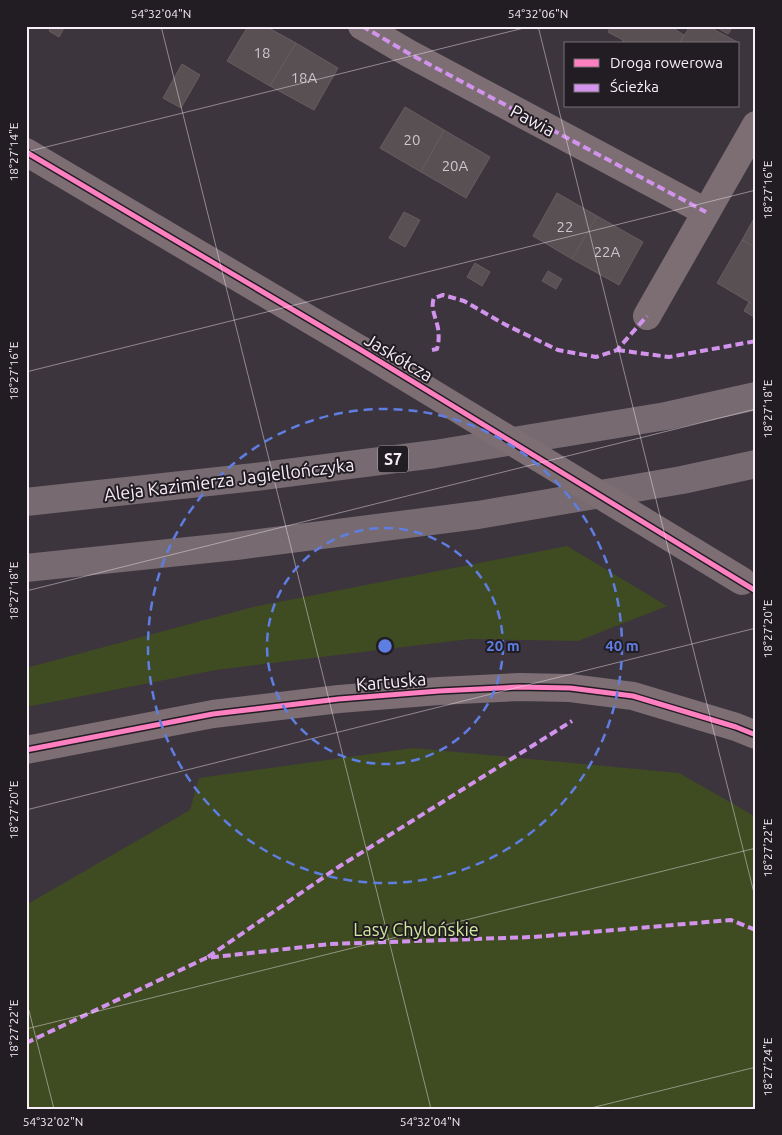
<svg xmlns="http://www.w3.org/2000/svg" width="782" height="1135" viewBox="0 0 782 1135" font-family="Ubuntu,sans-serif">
  <rect width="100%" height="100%" fill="#3d353e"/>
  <g fill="#3f4b21">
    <path d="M567,546L667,606L578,641L470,639L362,652L216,670L26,707V668L253,607Z"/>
    <path d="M413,748L679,773L756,817V1109H26V905L190,810L199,778Z"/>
  </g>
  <g fill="#585052" stroke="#655d5e">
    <path d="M52,26H65L59,37L49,31Z"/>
    <path d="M248,26H265L296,43L270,86L227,61Z"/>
    <path d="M611,26H670L684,35L679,44H621L623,40L608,32Z"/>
    <path d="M690,26H708L737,42L736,44H679Z"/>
    <path d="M714,26H733L728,34Z"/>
    <path d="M296,43L338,68L314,110L270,86Z"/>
    <path d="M182,64L200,75L181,108L163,98Z"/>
    <path d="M405,107L444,130L421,172L380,148Z"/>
    <path d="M444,130L490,157L466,198L421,172Z"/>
    <path d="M557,193L597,216L572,259L533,236Z"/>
    <path d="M404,212L420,220L405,247L389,238Z"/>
    <path d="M756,215V248L742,240Z"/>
    <path d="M597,216L643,242L619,285L572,259Z"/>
    <path d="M742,240L756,248V306L717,283Z"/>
    <path d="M475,263L490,272L482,286L467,277Z"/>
    <path d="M548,271L562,279L556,289L542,281Z"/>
    <path d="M749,302L756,306L754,317L744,311Z"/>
  </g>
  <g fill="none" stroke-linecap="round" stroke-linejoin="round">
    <g stroke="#7d6e74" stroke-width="28">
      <path d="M362,26L408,53L706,212"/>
      <path d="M26,152L361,350"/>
      <path d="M647,316L756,125"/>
      <path d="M26,750L213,714L339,699L439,691L519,687L570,688L633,696L736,727L756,735"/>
    </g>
    <g stroke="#776b71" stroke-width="28">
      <path d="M26,502L255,477L435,454L666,416L756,396"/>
      <path d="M26,568L236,546L478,515L682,480L756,464"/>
    </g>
    <path stroke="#7d6e74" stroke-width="28" d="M361,350L742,581"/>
    <g stroke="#d193ec" stroke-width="4" stroke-dasharray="8 4" stroke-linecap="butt">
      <path d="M362,26L408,53L706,212"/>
      <path d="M432,350L437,349C439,342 439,335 438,328C436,318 430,307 434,298L443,295L464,301L506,325L558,350L596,357L617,350L647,316"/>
      <path d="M617,350L669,357L756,341"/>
      <path d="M208,957L340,866L572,721"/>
      <path d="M26,1043L206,958L330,944L533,937L731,920L756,930"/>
    </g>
    <defs>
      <g id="cycleway">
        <path d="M26,152L361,350L756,591"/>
        <path d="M26,750L213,714L339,699L439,691L519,687L570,688L633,696L736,727L756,735"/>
      </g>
    </defs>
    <use href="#cycleway" stroke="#221c23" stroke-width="8"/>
    <use href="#cycleway" stroke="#ff80c0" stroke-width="5"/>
  </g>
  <path fill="none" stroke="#f8eef9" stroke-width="1" stroke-opacity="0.45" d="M161,26L431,1109M538,26L756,901M26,152L532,26M26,372L756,190M26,591L756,409M26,810L756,628M26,999L54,1109M26,1029L756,848M587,1109L756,1067"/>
  <g fill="none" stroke="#5f7ee2" stroke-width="2.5" stroke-dasharray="9 6">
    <circle cx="385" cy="646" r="118"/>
    <circle cx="385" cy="646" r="237"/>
  </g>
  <g text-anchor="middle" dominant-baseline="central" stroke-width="4" stroke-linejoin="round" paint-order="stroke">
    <g font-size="15" fill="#d0c6cf">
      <text x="262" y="52">18</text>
      <text x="304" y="77">18A</text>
      <text x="412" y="139">20</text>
      <text x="455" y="165">20A</text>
      <text x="565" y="226">22</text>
      <text x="607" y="251">22A</text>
    </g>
    <rect fill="#221c23" stroke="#b8afb9" stroke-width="1" x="378" y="445.5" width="30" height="27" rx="4"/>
    <g font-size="16" font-weight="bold" fill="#f8eef9">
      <text x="393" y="459">S7</text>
    </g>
    <g font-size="18" fill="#f8eef9" stroke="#221c23">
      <text transform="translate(533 120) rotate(28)">Pawia</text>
      <text transform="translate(399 357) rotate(31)">Jaskółcza</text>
      <text transform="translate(229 479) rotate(-7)">Aleja Kazimierza Jagiellończyka</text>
      <text transform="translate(391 681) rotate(-5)">Kartuska</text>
    </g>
    <g font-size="18" fill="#d0ea9b" stroke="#221c23">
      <text x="416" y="929">Lasy Chylońskie</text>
    </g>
  </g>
  <circle cx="385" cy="646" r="8" fill="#5f7ee2" stroke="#221c23" stroke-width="2.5"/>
  <g font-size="15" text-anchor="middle" font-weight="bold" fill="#5f7ee2" stroke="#221c23" stroke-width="4" stroke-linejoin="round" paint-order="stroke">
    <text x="503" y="651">20 m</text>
    <text x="622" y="651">40 m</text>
  </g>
  <rect width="782" height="1135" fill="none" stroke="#221c23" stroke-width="55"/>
  <rect x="564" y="42" width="175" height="65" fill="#221c23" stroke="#787079"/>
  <rect x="574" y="59" width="25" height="8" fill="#ff80c0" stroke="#787079"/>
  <text x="610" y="68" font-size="15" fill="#f8eef9">Droga rowerowa</text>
  <rect x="574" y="84" width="25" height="8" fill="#d193ec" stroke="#787079"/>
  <text x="610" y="92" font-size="15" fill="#f8eef9">Ścieżka</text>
  <rect x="28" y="28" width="726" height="1080" fill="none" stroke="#f8eef9" stroke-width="2"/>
  <g font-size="12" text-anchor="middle" fill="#f8eef9">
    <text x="161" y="18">54°32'04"N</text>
    <text x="538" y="18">54°32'06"N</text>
    <text transform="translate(14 152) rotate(-90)" y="4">18°27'14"E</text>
    <text transform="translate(768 190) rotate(-90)" y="4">18°27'16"E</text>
    <text transform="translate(14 371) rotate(-90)" y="4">18°27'16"E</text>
    <text transform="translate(768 409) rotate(-90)" y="4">18°27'18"E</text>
    <text transform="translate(14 591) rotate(-90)" y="4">18°27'18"E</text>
    <text transform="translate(768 629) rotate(-90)" y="4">18°27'20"E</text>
    <text transform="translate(14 810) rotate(-90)" y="4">18°27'20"E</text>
    <text transform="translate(768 848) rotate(-90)" y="4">18°27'22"E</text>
    <text transform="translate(14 1029) rotate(-90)" y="4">18°27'22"E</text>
    <text transform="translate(768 1067) rotate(-90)" y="4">18°27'24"E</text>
    <text x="53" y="1126">54°32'02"N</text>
    <text x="430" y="1126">54°32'04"N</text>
  </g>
</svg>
